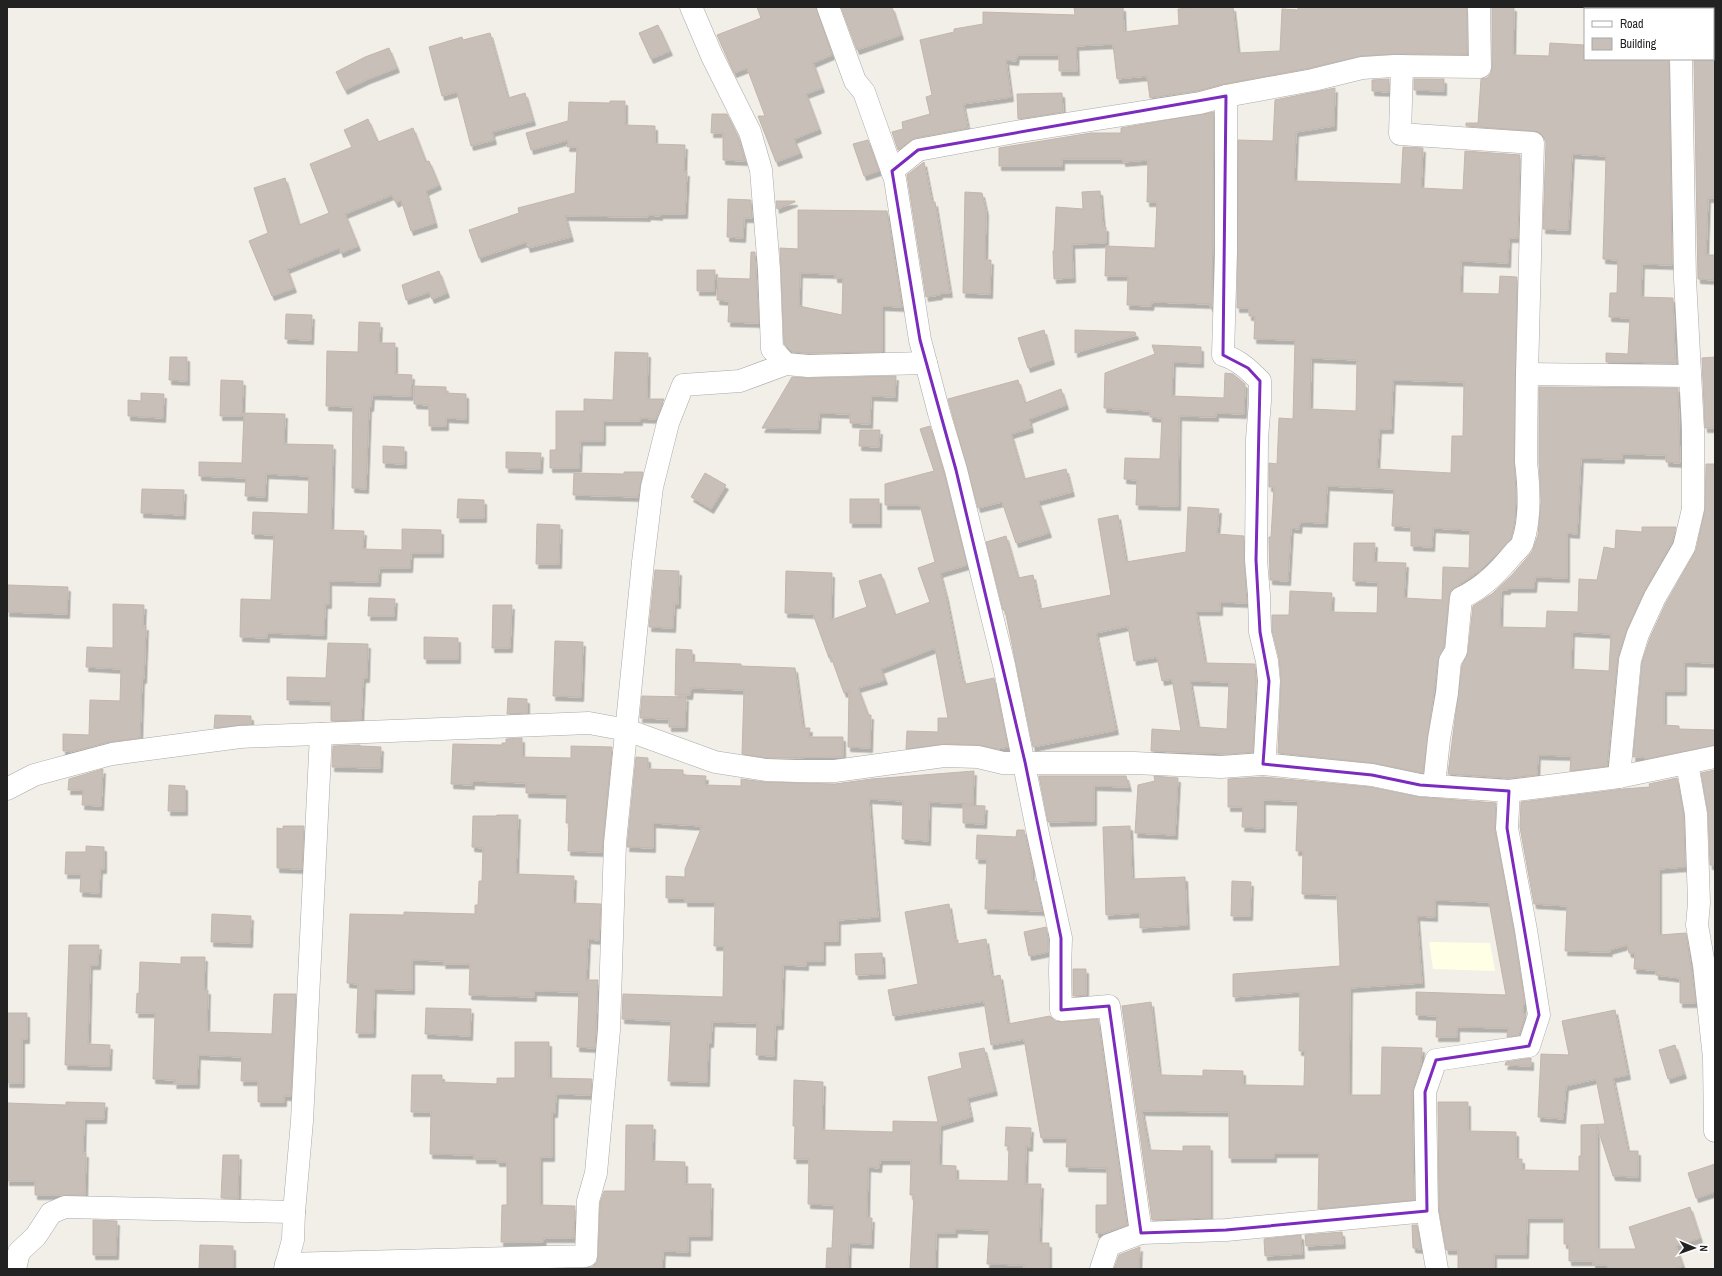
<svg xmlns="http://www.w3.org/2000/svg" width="1722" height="1276" viewBox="0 0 1722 1276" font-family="'Archivo Narrow',sans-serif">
  <defs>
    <filter id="shadow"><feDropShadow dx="2.5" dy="4.5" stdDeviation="0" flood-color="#0004"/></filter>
  </defs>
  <rect width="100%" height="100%" fill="#f2efe9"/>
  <path fill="#ffffe5" d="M1429,942L1490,943L1495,971L1433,969Z"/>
  <g fill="#c7bfb8" stroke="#c4b6ab" fill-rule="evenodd" filter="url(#shadow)">
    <path d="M757,7H816L832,55L813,63L822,88L806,94L819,129L794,139L800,153L776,162L758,116H765L747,68L734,73L717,35L761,18Z"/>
    <path d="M841,7H892L901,35L857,50Z"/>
    <path d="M1074,7H1123L1124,32L1179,25L1178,9L1199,7H1233L1238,53L1280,51L1282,9L1298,10V7H1467V54H1394L1361,56L1310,68L1224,84L1197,91L1150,98L1147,76L1117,79L1113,44L1076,46L1077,71H1059V55H1017L1016,61L1006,60L1011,97L963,104L968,128L915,138L898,150L892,132L903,129L902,122L930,114L926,97L932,95L920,40L954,32V29L983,24V12L1075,15Z"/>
    <path d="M1492,7H1514L1513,55L1549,56L1550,43L1585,45V59H1669L1672,265L1642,264L1641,297L1673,298L1675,357L1677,363L1606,362V353L1628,354L1630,318L1609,317L1610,293H1617L1618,260L1603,259L1606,156L1572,154L1568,230L1543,229L1546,143L1544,137L1539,132L1534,131L1466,126V123H1478L1481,79L1487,78L1491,73L1492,67Z"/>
    <path d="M658,25L670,51L651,59L639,33Z"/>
    <path d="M490,33L508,98L525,93L533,121L492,132L494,140L471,146L457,92L442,96L429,47L462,37L463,40Z"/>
    <path d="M389,48L397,68L368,79L345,90L336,72L365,57Z"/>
    <path d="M1694,59H1715V198H1708L1706,255H1715V280L1698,279Z"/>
    <path d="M1389,79V92L1372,91V80Z"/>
    <path d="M1414,79H1444V91L1414,90Z"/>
    <path d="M1335,88L1334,126L1296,132L1294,181L1401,184L1403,147L1423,148L1421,188L1463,190L1465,151L1520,155L1518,238H1509L1508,263L1461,261L1460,293L1499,294L1500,276L1517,277L1514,462L1516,492L1515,520L1511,539L1482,569L1450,591L1449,597L1444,647L1438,660L1423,773L1373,763L1278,753L1281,680L1279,658L1272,630V615H1289L1290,591L1332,593L1331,612L1377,613L1378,582L1353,581L1354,543H1375L1374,562L1406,563L1404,598L1442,600L1443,567L1469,568L1470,530L1433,528L1432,547L1411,546V527L1392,526L1394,489L1327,486L1325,523L1300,522L1299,529L1291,528L1288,581L1270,580L1269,537H1271L1274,487H1269V463L1277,464L1279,418L1293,419L1295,340L1254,339L1255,316H1249V308H1237L1238,140L1273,141L1275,100ZM1311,358L1357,360L1356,411L1310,409ZM1393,380L1464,382L1463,436H1452L1451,473L1377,469L1379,429H1391Z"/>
    <path d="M1062,93L1063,112L1018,119L1017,94Z"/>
    <path d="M610,101H625V125L655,126V144L685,145L684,172H687L685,214H660V216L648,215V217L565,216L571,237L528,248L526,242L479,258L469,230L519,213L518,208L575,193L577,147H567L568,140L531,150L526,133L568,121L569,102L610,103Z"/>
    <path d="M1214,112L1212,307H1210V304L1152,302L1151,306L1127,305L1128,276H1105L1106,246L1155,248L1157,202H1147L1148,160L1123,162V159H1062V166H999V148L1091,133H1121V128Z"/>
    <path d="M712,114H727L738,137L745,161L723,160V133H711Z"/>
    <path d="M368,119L378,142L413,128L426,162L429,161L439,185L426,191L435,223L411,231L401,200L396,203L392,195L345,214L358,246L341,253L339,248L287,269L294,288L272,296L249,241L268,233L254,188L285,178L299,225L329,213L310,164L352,147L344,130Z"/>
    <path d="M868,140L879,171L864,176L853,144Z"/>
    <path d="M924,162L932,202H935L950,293H940V295L926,297L907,175Z"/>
    <path d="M1100,191L1103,227H1106V243L1072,244L1073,278L1054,279L1053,251H1054L1056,207L1083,209L1082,192Z"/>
    <path d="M965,192L982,193L986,211L985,260H991L990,294L963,293Z"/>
    <path d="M728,199L751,200L752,218H744L743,238L727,237Z"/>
    <path d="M776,201H795V202L777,209Z"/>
    <path d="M798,210L887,211L902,307L882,306V352L808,353L792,352L784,344L780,248L798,249ZM800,273L835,274V278H843L842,315L799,306Z"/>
    <path d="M751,252H755L759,323L728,322L729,301L717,300L718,278L750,279Z"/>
    <path d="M697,270H715L714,291H697Z"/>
    <path d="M439,271L447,293L432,299L429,292L406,300L402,285Z"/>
    <path d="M286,314L312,315L311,340L285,339Z"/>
    <path d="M359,322L380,323L379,343H395V374L412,375L411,396L372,395L371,407H369L366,489L352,488L353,407L326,406L327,351L358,352Z"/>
    <path d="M1044,330L1052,360L1028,368L1018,338Z"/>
    <path d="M1075,330L1135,332L1136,335L1075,353Z"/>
    <path d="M1152,345L1201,347V363L1173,362L1172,396L1224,398L1225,373L1233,374L1245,384L1244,414L1216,413V417L1179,416L1178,506L1136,505L1137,480L1124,479L1125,458L1160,459L1162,418L1150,417V411L1104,408L1105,373L1155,354Z"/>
    <path d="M615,352L648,353L647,399H664L656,419L640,418V421H603V441H580L579,468H550V450H556V411H584V399L613,400Z"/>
    <path d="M170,357H187V381L169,380Z"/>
    <path d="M1715,357V428H1705L1702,358Z"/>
    <path d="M896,376L895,397L871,396L870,424L850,423V414L819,413L818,429L762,428L792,377L808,378Z"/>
    <path d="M221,380L243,381L242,416H220Z"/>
    <path d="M1018,380L1025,403L1061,389L1066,405L1029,419L1031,428L1011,434L1024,479L1066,469L1072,492L1038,501L1049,533L1016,543L1002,502L978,508L948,399Z"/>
    <path d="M414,386L446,387V393L466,394V419L446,418V426H429V405L414,404Z"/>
    <path d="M1539,387L1678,388L1680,463L1666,462V455L1622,454V459L1581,458L1577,534L1567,533V578L1535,577L1534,588H1508V590H1501L1500,627L1546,628L1547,611L1578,612L1579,579L1597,580L1604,547L1615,549L1616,530L1642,532V527H1676L1672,542L1644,591L1627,629L1618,656L1607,766L1570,771L1571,756L1538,755L1537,775L1509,778L1448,774L1462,665L1468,652L1473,606L1492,594L1512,575L1532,552L1538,535L1541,502L1539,461ZM1572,632L1611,634L1609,671L1571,669Z"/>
    <path d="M141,393L164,394L163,418L128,416V400L141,401Z"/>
    <path d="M244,413L285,414L284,444L333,445L331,530L364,531L363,549L402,550V529L441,530V553H411L410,568H379L378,582L329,581V604H325L324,635L267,633V638L240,637L241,599L271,600L274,535L252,534L253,512L308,514L309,476L266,474L265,497L245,496L246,478L199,476V462L242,463Z"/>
    <path d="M930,426L944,473L967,565L940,573L946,596L963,681H965L966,684L994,678L1008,747L998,749L979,745L944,744L906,749L907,731L938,732V718H948L935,648L881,669L885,680L858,688L868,715H871L870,748L848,747L849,691L844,693L830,654L829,658L813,614L785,613L786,571L832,573L831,620L867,607L859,581L881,574L895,615L930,602L918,568L935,562L920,505H885V484L934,471L920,429Z"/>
    <path d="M860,430H880L879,447L859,446Z"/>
    <path d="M383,446L404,447V464L383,463Z"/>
    <path d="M506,452L541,453L540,469L506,468Z"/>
    <path d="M1706,464H1715V663L1684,662V691H1664V725L1679,726V729L1715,730V745L1645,759L1644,757H1633L1642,662L1650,638L1666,603L1696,550L1705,509Z"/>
    <path d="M624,472H643L638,497L573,495L574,473L624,474Z"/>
    <path d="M705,473L726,485L711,509L691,497Z"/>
    <path d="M142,489L184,490L183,515L141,513Z"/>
    <path d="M458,499L484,500V518H457Z"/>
    <rect x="850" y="499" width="29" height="24"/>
    <path d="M1188,507L1219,509L1217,534L1244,536V561L1247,603L1220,602V611H1196L1205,663L1255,664L1256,681L1253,752L1229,754L1151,751L1152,729L1181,731L1172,679L1162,681L1157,657L1134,661L1128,626L1096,633L1116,730L1033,747L1005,610H1003L986,542L1006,536L1018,578L1033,575L1040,609L1111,595L1098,519L1118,515L1126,562L1186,552ZM1190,681L1229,682L1227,729L1198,727Z"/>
    <path d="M537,524L560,525L559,564H536Z"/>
    <path d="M655,570L679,571L678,604H674L673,628L649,627Z"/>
    <path d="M8,585L68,587L67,614L7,612Z"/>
    <path d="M369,598L395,599L394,616H368Z"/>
    <path d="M113,604L144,605L143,626H146L144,679H142L140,738L109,742L70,752V751H63V734L89,735L90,700L120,701L121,669L86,667L87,647L113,648Z"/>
    <path d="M493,605H512L510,648H492Z"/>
    <path d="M424,637L458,638V659H424Z"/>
    <path d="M555,641L583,642L581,697L553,696Z"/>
    <path d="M328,643L368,644L367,678H363L361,720L331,721V701L287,700V677L326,678Z"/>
    <path d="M676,649L692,650V662L741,664V666L795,668L803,728H810L809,737H843V757L767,758L742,754L744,690L691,688L690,695H675Z"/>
    <path d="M642,696L686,697L685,727H669V719L640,718Z"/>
    <path d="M508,698L527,699V713L507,714Z"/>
    <path d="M215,715L251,716V724L214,728Z"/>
    <path d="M522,738V757L571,758V746L612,747L602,852L568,851L569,823H566L567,794L526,793V783L472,781V785L451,784L453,744L502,745V743H506V739Z"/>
    <path d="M360,745V746L381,747L380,768L332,767L333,746Z"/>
    <path d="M636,757L648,758V769L683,770V775L706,776L705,785L741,786V779L765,782L835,784L872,779L974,771L973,804L929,802L928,841L902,839L903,801L869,799L878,917L838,920V941H823V961H806V966L783,965L781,1025H775L774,1056L756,1055L757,1023L712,1022L711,1043H708L707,1082L668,1081L671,1021L622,1019L623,994L723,997L724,946H714L715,902H685V898H666V876L685,877V869L702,826L653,823V848L627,847Z"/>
    <path d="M103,769L101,806L82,805L83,790H68L69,779Z"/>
    <path d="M1715,770V865H1710L1708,813L1701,773Z"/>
    <path d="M1039,776H1126L1129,787L1094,786V821L1048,822Z"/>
    <path d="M1154,776L1178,778L1175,835L1135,833L1138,785L1155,781Z"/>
    <path d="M1263,777L1370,787L1419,797L1496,803L1495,830L1514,932L1524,998L1523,1013L1526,1014L1519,1035L1507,1037L1508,1028L1457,1027V1037H1436L1437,1016L1416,1015V992L1506,995L1489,902L1435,900V917L1417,916L1422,983L1350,988L1349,1095H1381L1382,1047L1422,1048L1421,1064L1412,1092L1414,1200L1318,1209L1319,1153H1274V1158H1229V1112L1142,1111L1149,1150L1183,1151V1146H1210V1218L1152,1220L1122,1006L1151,1002L1159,1071H1160L1161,1075L1203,1076V1070L1243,1071V1085L1304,1086L1305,1051H1299L1300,992L1233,997V974L1340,966L1337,895L1302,894L1303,851H1296L1298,801L1263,800V828L1242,827L1243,807H1228V779Z"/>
    <path d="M1677,778L1684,815L1685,867L1659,869V935L1686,933L1696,1003H1680V978L1656,975V970L1634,969L1635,953H1629L1627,945L1609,950L1610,952L1565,951L1567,906L1534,904L1520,827L1521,802L1623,789L1650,787L1649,784Z"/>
    <path d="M169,785L185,786V811H168Z"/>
    <path d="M963,805L985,806L984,824L963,823Z"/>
    <path d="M497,815H518L516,874L574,876L573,903L601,904L599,940L588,939L586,980H598L595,1048L577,1047L579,992L534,991V997L469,995L470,964H443L444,961L412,960V990L374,989L373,1033H356L358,984L347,983L350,914L404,915V912L475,914V905H478L479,881H482L483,848L472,847L473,816H496Z"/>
    <path d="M283,826H304L302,869L277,868V828L283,829Z"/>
    <path d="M1130,826L1132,879L1185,877L1187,925L1140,928V913L1106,915L1103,827Z"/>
    <path d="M1017,830H1024L1032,866V881H1036L1042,911L985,909L987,859H976L977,835L1016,837Z"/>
    <path d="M86,846L104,847V869H100L99,893L80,892L81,874H65L66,852H86Z"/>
    <path d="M1232,881L1251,882L1250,916H1231Z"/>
    <path d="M949,904L955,941L958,940V944L986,939L992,977L1000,975L1008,1024L1050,1016L1055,1021L1062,1022L1098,1019L1127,1225L1104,1233H1096V1205H1107V1168L1066,1167L1067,1138H1041L1024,1039L991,1045L984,1001L893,1016L888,990L918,984L905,912Z"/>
    <path d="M212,914L251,916L250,943L211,942Z"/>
    <path d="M1046,927L1048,939V952L1029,956L1024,932Z"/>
    <path d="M69,945H99L98,965H90L88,1044L110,1045L109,1066L65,1065Z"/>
    <path d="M882,953L883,974L856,975L855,954Z"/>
    <path d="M181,957H205L204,990H208L207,1032L272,1034L274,994H296L291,1096H284V1102H258V1081H241L242,1057L198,1055L197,1084H174L175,1080L153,1079L155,1013H136L137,993L139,994L140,962L181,964Z"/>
    <path d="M1073,969H1086V995L1073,996Z"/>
    <path d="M426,1008L471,1009L470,1036L425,1034Z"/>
    <path d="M1615,1010L1628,1075L1613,1078L1628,1151H1638V1177L1613,1176L1597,1126V1249H1636L1629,1227L1690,1207L1700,1238L1676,1246L1683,1266L1674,1269H1608L1607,1265H1593V1261H1569V1244H1564V1218H1527L1526,1254H1494V1269H1458V1250H1446L1439,1210L1438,1102H1468V1131L1516,1132V1159H1522V1170L1579,1171V1156H1581V1125L1605,1124L1596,1079L1566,1086L1563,1119L1538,1117L1541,1054L1569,1055L1562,1021Z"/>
    <path d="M7,1013H27V1039H22V1083H7Z"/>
    <path d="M515,1042H549V1078L592,1079L591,1095L556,1094L555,1113H552V1157H540V1205L575,1206L574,1238H544L543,1242H501L502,1205H507V1162H497V1159H474V1155L430,1154L431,1112H411L412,1075H442V1082L497,1084V1078H515Z"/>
    <path d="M1675,1045L1684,1074L1668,1079L1659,1050Z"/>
    <path d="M984,1048L995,1091L967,1098L971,1117L940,1126L939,1165L956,1166V1180L1008,1181L1009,1146H1005L1006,1127L1031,1128L1030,1147L1026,1146L1025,1184H1041L1039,1243H1049V1269H1024V1265L987,1264L989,1230L955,1229V1233H936L935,1269H910L914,1195H910L911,1160H880L879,1168L868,1167L867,1218H872L871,1244L849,1243L848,1269L826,1268L827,1248H832L834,1205L808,1204L809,1159H794L795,1126H793L794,1080L823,1082L822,1130L893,1132V1121L938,1122L928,1077L962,1068L959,1053Z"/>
    <path d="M1531,1058V1066L1505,1065L1506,1062Z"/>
    <path d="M66,1102L105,1103L104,1119H84L83,1153H86L85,1195H35V1181H7V1103L66,1105Z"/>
    <path d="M626,1125H653L652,1161L685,1162V1184H711L710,1236H688V1252L663,1251L662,1269H577L592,1267L597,1262L598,1256L600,1203L604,1191H625Z"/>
    <path d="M223,1155H239L238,1198H221Z"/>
    <path d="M1715,1164V1192L1696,1198L1688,1173Z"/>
    <path d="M93,1220L117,1221L116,1255H93Z"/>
    <path d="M1412,1225H1417L1421,1249L1413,1248Z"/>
    <path d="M1342,1232L1343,1244L1306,1246L1305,1235Z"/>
    <path d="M1301,1235L1302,1254L1265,1256L1264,1239Z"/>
    <path d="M200,1245L233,1246V1269H199Z"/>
    <path d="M1140,1247L1139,1269H1114L1119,1255Z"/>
  </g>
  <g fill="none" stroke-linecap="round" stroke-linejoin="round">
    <defs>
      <g id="minor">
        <path d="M691,7L712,56L750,132L761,170L769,269L772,349L786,364L808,366L926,363"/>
        <path d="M828,7L855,81L864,92L895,179L920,340L939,413L956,470L1004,665L1038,834L1061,938L1060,971L1061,1010L1109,1006L1141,1233"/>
        <path d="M1696,9L1697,7"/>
        <path d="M1402,66L1400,134L1533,143L1527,374"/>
        <path d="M892,171L918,150L1015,132L1200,103L1226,96"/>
        <path d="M1687,763L1696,814L1699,903L1697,925L1704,965L1714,1058L1715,1131"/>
        <path d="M1263,764L1265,755L1269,681L1267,661L1260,632L1259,595L1256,560L1257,439L1260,401V381C1249,370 1239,360 1223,355L1226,252V96L1313,80L1362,68L1394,66L1480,67L1479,7"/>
        <path d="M1619,777L1630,660L1638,634L1655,597L1684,547L1693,509V429L1685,279L1681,59"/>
        <path d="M1434,786L1439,739L1447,693L1450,661L1456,651L1461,598C1483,588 1499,571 1514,553C1518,548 1522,547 1523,541C1531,517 1529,486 1526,462L1527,374L1690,376"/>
        <path d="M7,789L34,775L112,754L240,737L589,723L627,730L715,762L766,770L796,771H835L944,756L978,757L1003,763H1134L1221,767L1263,764L1372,775L1420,785L1509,791L1619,777L1715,757"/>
        <path d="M286,1264L586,1256L588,1201L596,1173L609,1030L615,843L643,562L652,487L668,423L683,385L740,381L786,364"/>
        <path d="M15,1269L19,1252L36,1236L51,1213L65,1207L294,1212"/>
        <path d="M285,1269L293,1240L294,1212L302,1121L321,734"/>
        <path d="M1101,1269L1109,1245L1141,1233L1226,1230L1427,1211"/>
        <path d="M1437,1269L1427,1211L1425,1092L1436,1060L1529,1046L1539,1015L1526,930L1507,828L1509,791"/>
      </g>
    </defs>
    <use href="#minor" stroke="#a9a9a9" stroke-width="23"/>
    <use href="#minor" stroke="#fff" stroke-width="22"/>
  </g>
  <path fill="none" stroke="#7b2cbf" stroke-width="3" stroke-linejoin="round" d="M1226,96L1223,355L1248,368L1260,381L1256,560L1260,632L1269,681L1263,764L1372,775L1420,785L1509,791L1507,828L1539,1015L1529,1046L1436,1060L1425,1092L1427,1211L1226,1230L1141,1233L1109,1006L1061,1010V938L1025,762L956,470L920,340L892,171L918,150Z"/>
  <rect width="1722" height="1276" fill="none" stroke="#222222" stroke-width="16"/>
  <rect x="1584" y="8" width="130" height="52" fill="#ffffff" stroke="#a7a7a7"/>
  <rect x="1592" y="21" width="20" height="6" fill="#ffffff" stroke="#a7a7a7"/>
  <text x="1620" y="28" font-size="12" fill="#222222">Road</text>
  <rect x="1592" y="38" width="20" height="12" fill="#c7bfb8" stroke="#a7a7a7"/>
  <text x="1620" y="48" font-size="12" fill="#222222">Building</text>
  <g transform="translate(1694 1248) rotate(92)" stroke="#ffffff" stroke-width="3" paint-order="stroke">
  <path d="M0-3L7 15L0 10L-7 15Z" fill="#222222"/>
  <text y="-6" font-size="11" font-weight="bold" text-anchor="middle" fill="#222222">N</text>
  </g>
</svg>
